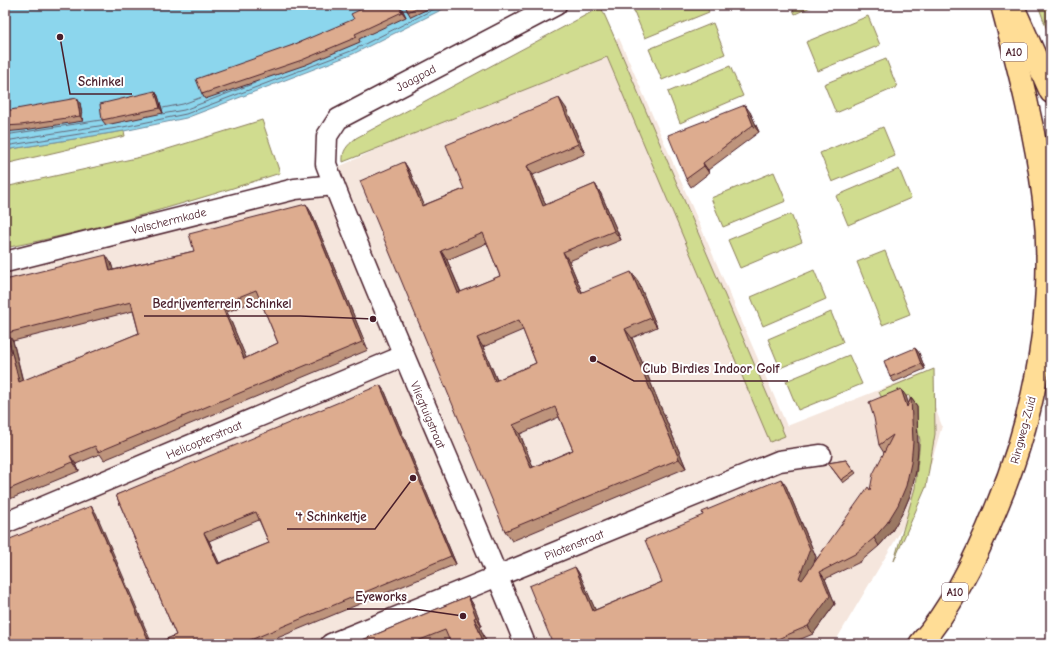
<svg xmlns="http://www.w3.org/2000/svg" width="1056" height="649" viewBox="0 0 1056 649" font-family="'Comic Neue',sans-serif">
  <rect width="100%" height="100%" fill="#fff"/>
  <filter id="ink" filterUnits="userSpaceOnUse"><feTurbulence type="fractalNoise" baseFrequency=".025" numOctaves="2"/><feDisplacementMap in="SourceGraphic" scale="8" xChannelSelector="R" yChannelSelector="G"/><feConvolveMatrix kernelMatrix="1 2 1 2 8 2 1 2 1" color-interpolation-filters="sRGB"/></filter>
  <g filter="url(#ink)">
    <path fill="#f5e6dd" d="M619,38L787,426L922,373L942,426L922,495L838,637L829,644H5V266L273,197Z"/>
    <g fill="#d0dc8f" stroke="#8d7e5d">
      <path d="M643,5H706L709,12L645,38L633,9Z"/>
      <path d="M791,5H815L795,14Z"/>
      <path d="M1038,5H1051V41Z"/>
      <path d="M601,7L616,41L785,436L770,442L607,57L343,162C342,150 347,146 356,138Z"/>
      <path d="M868,16L880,45L818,71L806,42Z"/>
      <path d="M713,23L725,54L662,80L649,49Z"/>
      <path d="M886,59L897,87L836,113L824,84Z"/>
      <path d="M730,66L743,96L680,123L668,92Z"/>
      <path d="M262,120L280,173C191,202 96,230 5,248V187L145,156Z"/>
      <path d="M883,127L895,156L832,182L820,153Z"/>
      <path d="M124,131L125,136L5,164V150Z"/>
      <path d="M899,169L911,198L848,225L836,196Z"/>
      <path d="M774,172L786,201L723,227L711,198Z"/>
      <path d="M791,214L802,242L740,268L728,240Z"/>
      <path d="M885,251L910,314L882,325L857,262Z"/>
      <path d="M814,270L826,299L763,326L751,297Z"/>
      <path d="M831,312L843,342L780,368L768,339Z"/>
      <path d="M849,355L862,384L798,410L786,381Z"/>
      <path d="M934,369L935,434L926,487L894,561L915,488L920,440L909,395L885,405L879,392Z"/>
    </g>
    <path fill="#8cd6ed" stroke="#728d9f" d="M5,5H451L353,54L186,118L124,131L5,150Z"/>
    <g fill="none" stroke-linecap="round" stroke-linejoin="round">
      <g stroke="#646879" stroke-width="1">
        <path d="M163,108L183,104L202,97"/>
        <path d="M162,114L184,110L255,83"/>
        <path d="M5,135L101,120"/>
        <path d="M5,141L105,125"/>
        <path d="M5,146L123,127L186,114L351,51L442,5"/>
      </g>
      <defs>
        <g id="street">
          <path d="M5,262L295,189L334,185"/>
          <path d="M5,523L403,356"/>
          <path d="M331,644L779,461L821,455"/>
          <path d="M525,644C461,483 388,326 326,164L327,136L338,119L556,5"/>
        </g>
        <g id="highway">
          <path d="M1014,9L1051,92"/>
          <path d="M920,644C954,605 978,554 997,506C1037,411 1056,303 1044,200C1036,134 1019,69 1002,5"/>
        </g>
      </defs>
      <use href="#street" stroke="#4a1f2b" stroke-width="23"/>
      <use href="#highway" stroke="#4a1f2b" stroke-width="25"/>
      <use href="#street" stroke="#fff" stroke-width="20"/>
      <use href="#highway" stroke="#ffdd96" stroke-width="22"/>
    </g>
    <g fill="#be947b" stroke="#4a1f2b" fill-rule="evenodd">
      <path d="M400,5L406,17L359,39L360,42L305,65L205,99L202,94L293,45Z"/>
      <path d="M405,5H436L411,17L408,12Z"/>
      <path d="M155,91L158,96L163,113L106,125L102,120Z"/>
      <path d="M80,103L83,121L24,130L5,132V111Z"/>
      <path d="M566,108L585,154L533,175L546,205L595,184L601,194L621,240L569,261L582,292L638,281L657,327L632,338L686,468L512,541L505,531L404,162L410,172L424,205L464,189ZM487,243L500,276L461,292L447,260ZM523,330L536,363L497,380L483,347ZM559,417L573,450L533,467L520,434Z"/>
      <path d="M750,112L759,132L708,170L709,173L691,187L686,179Z"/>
      <path d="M311,212L368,350L104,460L100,454L76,464L79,471L5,501V280L111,263L113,270L194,251ZM260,299L278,343L246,358L227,312ZM133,311L139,333L23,381L13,341Z"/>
      <path d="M915,348L919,353L925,369L894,382L890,377Z"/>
      <path d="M385,392L456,564L263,644H155L176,635L116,495ZM259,520L269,543L219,563L209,541Z"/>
      <path d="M906,396L908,404L911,398L917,406L918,449L916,471L911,493L903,512L892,531L879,546L860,562L825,579L835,604L813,634L789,644H553L575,567L580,575L595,610L662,582L786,486L816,557L812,565L870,490L884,453L879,445Z"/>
      <path d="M846,460L856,473L843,483L828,463Z"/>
      <path d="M468,596L474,606L482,626L480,627L487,644H451L449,640L439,644H353Z"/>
    </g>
    <g fill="#9b7864" stroke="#4a1f2b">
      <path d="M399,5H400L406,17L402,12Z"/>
      <path d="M155,91L158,96L163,113L160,108Z"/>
      <path d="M77,98L80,103L83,121L80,116Z"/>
      <path d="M559,98L566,108L585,154L578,144Z"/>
      <path d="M745,105L750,112L759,132L753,125Z"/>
      <path d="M404,162L410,172L429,216L422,206Z"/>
      <path d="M703,163L708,170L709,173L704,166Z"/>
      <path d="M527,166L533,175L550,215L543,206Z"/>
      <path d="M595,184L601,194L621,240L614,231Z"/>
      <path d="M306,204L311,212L368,350L362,342Z"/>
      <path d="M441,251L447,260L465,303L458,293Z"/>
      <path d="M563,252L569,261L586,302L580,293Z"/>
      <path d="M106,255L111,263L116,279L110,271Z"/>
      <path d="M631,272L638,281L657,327L651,318Z"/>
      <path d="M221,304L227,312L250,367L244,359Z"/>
      <path d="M625,329L632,338L686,468L679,459Z"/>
      <path d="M7,333L13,341L25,391L19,382Z"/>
      <path d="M477,338L483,347L501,390L495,381Z"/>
      <path d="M915,348L919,353L925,369L921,364Z"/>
      <path d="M380,385L385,392L456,564L451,556Z"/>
      <path d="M901,389L906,396L912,415L907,407Z"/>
      <path d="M911,398L917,406L918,449L916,471L911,493L903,512L892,531L879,546L874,538Z"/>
      <path d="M513,425L520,434L537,477L531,468Z"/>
      <path d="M70,456L76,464L79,471L73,462Z"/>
      <path d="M781,479L786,486L816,557L805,586L799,578Z"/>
      <path d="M91,506L96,513L152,644H150Z"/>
      <path d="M204,533L209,541L223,571L218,564Z"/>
      <path d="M575,567L580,575L599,618L593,611Z"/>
      <path d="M820,572L825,579L835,604L813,634L808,626Z"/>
      <path d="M468,596L474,606L482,626L476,617Z"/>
      <path d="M474,618L480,627L487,644H484Z"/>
    </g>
    <g fill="#ddac8f" stroke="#4a1f2b" fill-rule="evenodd">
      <path d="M370,5H399L402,12L355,34L357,37L302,60L202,94L196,79L293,45L354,19L351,14Z"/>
      <path d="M405,5H422L408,12Z"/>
      <path d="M155,91L160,108L102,120L100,104Z"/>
      <path d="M77,98L80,116L21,125L5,126V111Z"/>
      <path d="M559,98L578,144L527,166L543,206L595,184L614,231L563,252L580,293L631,272L651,318L625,329L679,459L505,531L360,181L404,162L422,206L464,189L446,145ZM483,233L500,276L458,293L441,251ZM519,320L536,363L495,381L477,338ZM555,407L573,450L531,468L513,425Z"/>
      <path d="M745,105L753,125L703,163L704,166L686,179L668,135Z"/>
      <path d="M306,204L362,342L98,452L95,446L70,456L73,462L5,491V280L106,255L110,271L194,251L189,234ZM256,290L278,343L244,359L221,304ZM131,302L139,333L19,382L7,333Z"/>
      <path d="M915,348L921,364L890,377L884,361Z"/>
      <path d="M380,385L451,556L241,644H155L176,635L116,495ZM256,512L269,543L218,564L204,533Z"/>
      <path d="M901,389L907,407L911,398L913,442L911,463L906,486L898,505L887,523L874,538L855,554L820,572L830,596L808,626L766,644H553L529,586L575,567L593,611L662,582L645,540L703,515L702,512L781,479L810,549L799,578L802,580L868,487L870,490L873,474L893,435L879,445L874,418L869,402Z"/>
      <path d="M846,460L854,471L841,480L828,463Z"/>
      <path d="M91,506L150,644H5V541Z"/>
      <path d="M468,596L476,617L474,618L484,644H451L445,630L410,644H353Z"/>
    </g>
  </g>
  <g text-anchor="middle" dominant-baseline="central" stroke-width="4" stroke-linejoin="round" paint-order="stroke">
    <g fill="#fff" stroke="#80626b" stroke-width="1">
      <rect x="1001" y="43" width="26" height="18" rx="3"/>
      <rect x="942" y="583" width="26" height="18" rx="3"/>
    </g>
    <g font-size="11" font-weight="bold" fill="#4a1f2b">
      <text x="1014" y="52">A10</text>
      <text x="955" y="592">A10</text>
    </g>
    <g font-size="12" fill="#4a1f2b" stroke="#fff">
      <text transform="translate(416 78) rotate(-28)">Jaagpad</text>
      <text transform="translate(169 221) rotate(-14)">Valschermkade</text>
      <text transform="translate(428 415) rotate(67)">Vliegtuigstraat</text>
      <text transform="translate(1023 430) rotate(-75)">Ringweg-Zuid</text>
      <text transform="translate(204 440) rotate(-23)">Helicopterstraat</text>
      <text transform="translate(574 545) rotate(-22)">Pilotenstraat</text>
    </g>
  </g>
  <path fill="none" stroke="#4a1f2b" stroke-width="1.5" d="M60 37L70 94H132M373 319L300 316H144M593 359L634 381H788M413 478L375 529H287M463 616L414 609H347"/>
  <g fill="#4a1f2b" stroke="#fff" stroke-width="1.5">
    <circle cx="60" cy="37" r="4"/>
    <circle cx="373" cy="319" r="4"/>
    <circle cx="593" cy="359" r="4"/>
    <circle cx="413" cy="478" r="4"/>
    <circle cx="463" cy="616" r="4"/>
  </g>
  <g font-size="13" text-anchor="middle" font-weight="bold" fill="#4a1f2b" stroke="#fff" stroke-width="4" stroke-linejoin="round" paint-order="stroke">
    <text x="101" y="86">Schinkel</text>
    <text x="222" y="308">Bedrijventerrein Schinkel</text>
    <text x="711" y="373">Club Birdies Indoor Golf</text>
    <text x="331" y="521">'t Schinkeltje</text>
    <text x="381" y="601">Eyeworks</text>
  </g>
  <rect width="1056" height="649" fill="none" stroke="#fff" stroke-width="20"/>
  <rect x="10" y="10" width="1036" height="629" fill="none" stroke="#4a1f2b" stroke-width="1.5" filter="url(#ink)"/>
</svg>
